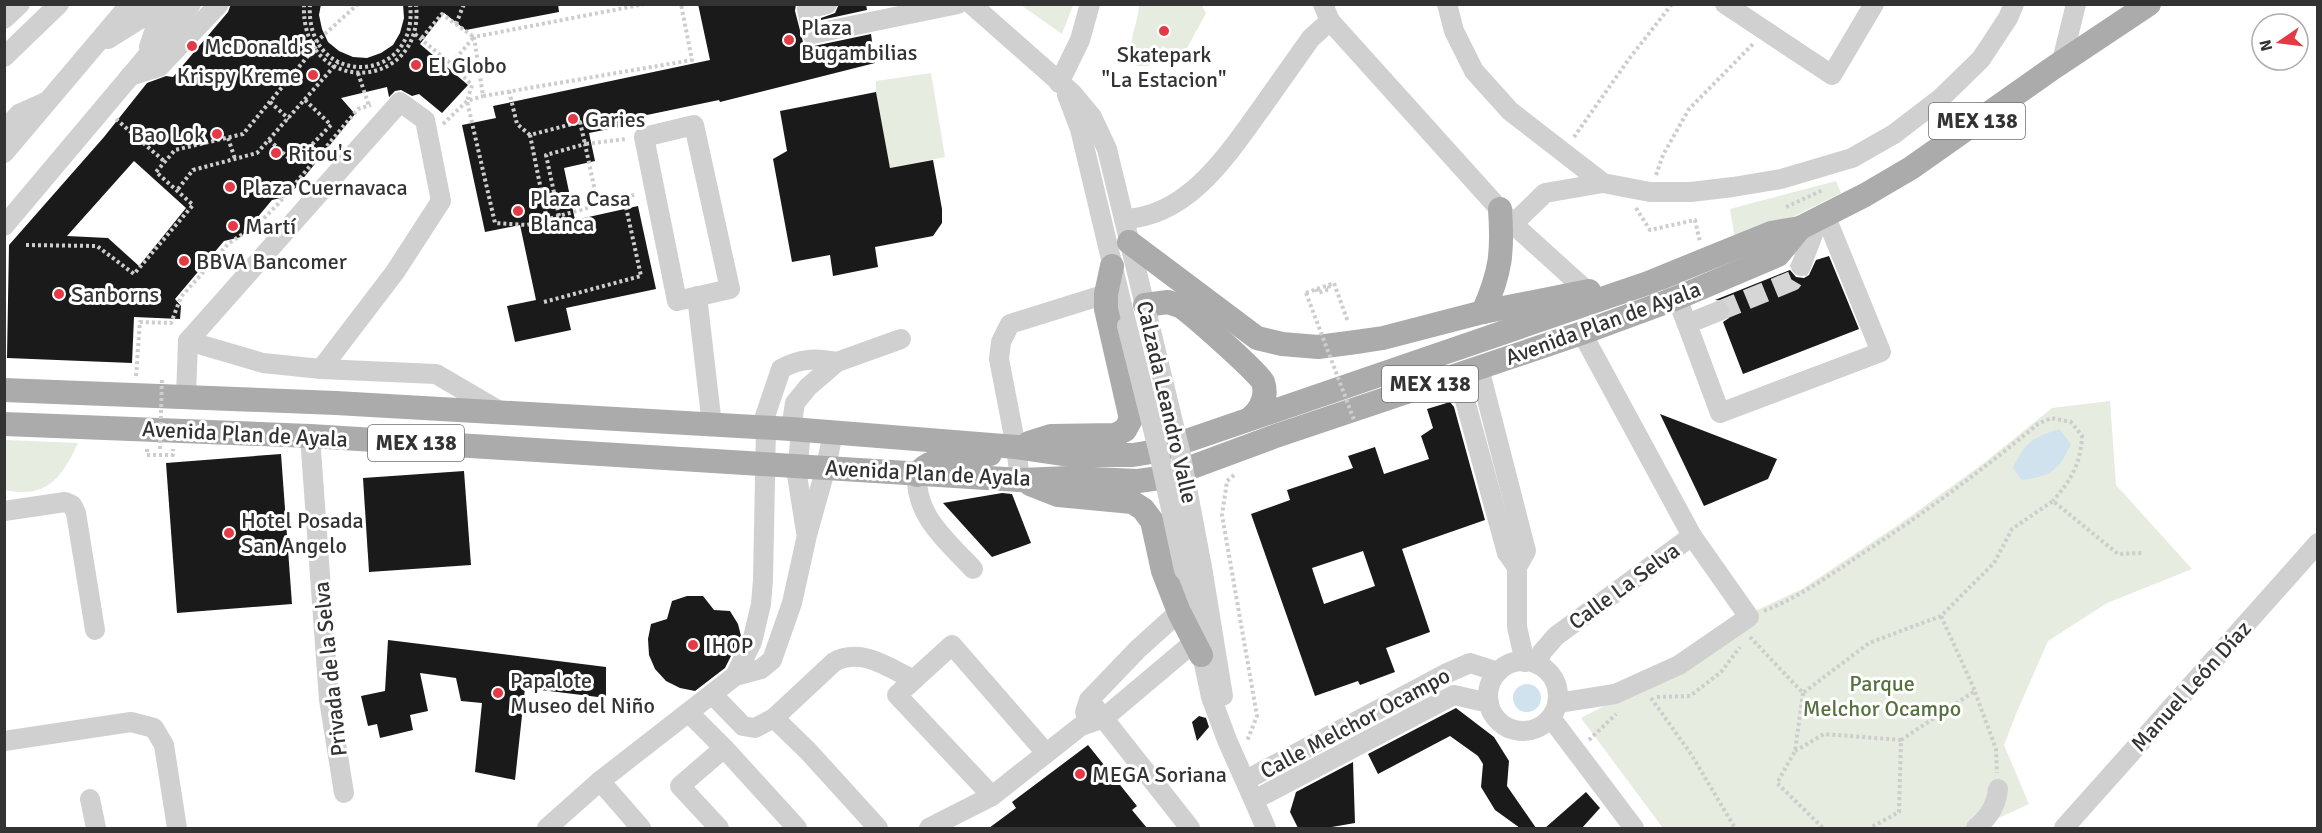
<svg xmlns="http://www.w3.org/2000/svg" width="2322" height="833" viewBox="0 0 2322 833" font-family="Signika,sans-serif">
  <rect width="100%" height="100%" fill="#fff"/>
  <g fill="#e6ecdf">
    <path d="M1201,4L1206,13L1180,61L1163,46L1149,66H1137C1124,44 1138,27 1139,5Z"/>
    <path d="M1021,5H1073L1062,34Z"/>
    <path d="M931,73L945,157L890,168L876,92V81Z"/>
    <path d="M1836,181L1841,193L1736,245L1730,209Z"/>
    <path d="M2110,401L2116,485L2192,569L2107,603L2048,641L2016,714L2004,745L2029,804L1977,828H1663L1581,718L1631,692L1753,612L1802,589L1901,523L1984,463L2052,408Z"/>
    <path d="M4,440H5L78,443C62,478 46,499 5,490Z"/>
  </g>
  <g fill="#cfe2ee">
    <path d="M2059,429L2071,444C2058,471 2052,476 2022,480L2013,468C2025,442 2032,438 2059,429Z"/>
    <circle cx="1527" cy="698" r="14"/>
  </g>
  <g fill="#1a1a1a" fill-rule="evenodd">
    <path d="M231,4H321L319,15L322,29L328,42L339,51L353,57L367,58L381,53L393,45L400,33L404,18L403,4H558L559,12L466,30L444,13L420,44L468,85L442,113L419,94L412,96L401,90L395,91L389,97L387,87L341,98L355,114L289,196L272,200L241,237L224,241L175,299L181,306L180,319L134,317L132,363L7,358L9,245L104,137L147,83L166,76L173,77L228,12ZM134,161L186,208L139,266L108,238L67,236Z"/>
    <path d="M698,4H796L795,11L803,42L814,46L871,34L875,63L720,102L719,100L618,121L619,127L589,133L595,161L564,168L575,220L638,206L656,289L566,308L571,330L515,342L507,306L536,300L520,225L485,232L462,125L496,118L493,106L710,60Z"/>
    <path d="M839,4H866L867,10L821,20V18L835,13Z"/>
    <path d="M876,92L890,168L933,160L942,209V223L933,236L875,247L878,267L833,276L830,255L792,262L773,159L787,151L780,111Z"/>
    <path d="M1829,256L1859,329L1743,374L1723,322L1729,318L1730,307L1726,301L1715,300L1790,270L1796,277L1804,278L1809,275L1816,260Z"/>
    <path d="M1450,402L1454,407L1485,520L1402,549L1430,632L1386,648L1395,672L1360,685L1358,681L1315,696L1251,514L1290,500L1287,490L1353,468L1348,456L1375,447L1384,474L1429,459L1421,436L1433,428L1427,409ZM1363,551L1375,586L1324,604L1312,568Z"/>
    <path d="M1660,414L1777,459L1768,479L1704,506Z"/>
    <path d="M281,454L292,604L177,613L166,463Z"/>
    <path d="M464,471L471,565L369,572L363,478Z"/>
    <path d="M1002,493L1012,494L1031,543L992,557L943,503Z"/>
    <path d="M687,596H703L714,610L730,611L738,624L741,636L725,668L695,691L680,688L666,681L655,669L649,655L648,639L651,624L667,619L672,601Z"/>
    <path d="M388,640L606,667V698L525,688L515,780L475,772L482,703L461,701L456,678L420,673L428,711L410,715L413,730L380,738L377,724L368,726L361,696L385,691Z"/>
    <path d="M1456,708L1494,737L1509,761L1507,786L1536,828H1520L1495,810L1481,787L1483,764L1478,756L1450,736L1378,774L1368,754Z"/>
    <path d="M1199,716L1206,718L1209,727L1197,741L1192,722Z"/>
    <path d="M1088,745L1137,806L1132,810L1147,828H989L1016,808L1012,802Z"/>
    <path d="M1353,762L1355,823L1326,828H1298L1290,812L1296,792Z"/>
    <path d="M1586,792L1600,808L1582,828H1545Z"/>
  </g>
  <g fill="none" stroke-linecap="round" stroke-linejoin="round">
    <path stroke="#d6d6d6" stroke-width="20" stroke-dasharray="20 10" stroke-linecap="butt" d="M1719,311L1792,281L1801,266"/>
    <g stroke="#cdcdcd" stroke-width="4" stroke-dasharray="3 3" stroke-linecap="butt">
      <path d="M304,4C300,99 426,92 416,4"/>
      <path d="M310,4C304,90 420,86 410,4"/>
      <path d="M645,4L474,37L483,96L692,60L681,4"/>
      <path d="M456,24L464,4"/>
      <path d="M415,34L451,64L474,37L442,14L421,39"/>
      <path d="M316,42L358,4"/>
      <path d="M451,64L472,85L467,101L495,223L527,225L637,194"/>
      <path d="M358,73L369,106"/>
      <path d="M509,91L517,124L530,135"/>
      <path d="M270,102L289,119"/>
      <path d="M116,119L165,162"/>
      <path d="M443,124L467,101L483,96"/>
      <path d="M1574,137L1629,59L1672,4"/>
      <path d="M228,138L235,159"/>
      <path d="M269,140L294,163L331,125L305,100"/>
      <path d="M1656,175L1663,155L1689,109L1754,43"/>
      <path d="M178,189L193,170L257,153L338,62"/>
      <path d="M1786,207L1823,190"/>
      <path d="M1636,208L1650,230L1695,220L1700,242"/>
      <path d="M559,216L546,155L585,144L598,205"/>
      <path d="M547,220L530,135L580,122L585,144L626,139"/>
      <path d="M26,245L97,246L134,274L193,205L156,172L175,150L243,134L318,44"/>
      <path d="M1316,289L1318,293L1330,289L1328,285"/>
      <path d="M1306,293L1334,283L1348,322"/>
      <path d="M544,302L641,276L624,198"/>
      <path d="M136,376L140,322L171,323L181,297L228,244L259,223L278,204L358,109L371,105"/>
      <path d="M147,449V455H173V449"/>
      <path d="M1234,475L1227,481L1222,515L1257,716L1247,741"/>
      <path d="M1764,611C1799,597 1829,576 1860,555C1922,515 1981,471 2038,424L2051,418L2071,422L2082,436C2080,466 2072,478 2053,501"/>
      <path d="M1750,637L1803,693L1869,643L1941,616L1994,563L2012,529L2053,501L2118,554L2144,553"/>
      <path d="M1975,692L1996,749L1997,773"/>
      <path d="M1803,693L1795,751L1777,783L1823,828"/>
      <path d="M1657,697L1690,696L1721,672L1740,647"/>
      <path d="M1651,698L1691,754L1735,828"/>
      <path d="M1589,740L1616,714"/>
      <path d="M1901,740L1975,691L1941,616"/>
      <path d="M1795,751L1824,734L1901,740L1899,812L1870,828"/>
    </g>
    <g stroke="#d0d0d0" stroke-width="20">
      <path d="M827,4L807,9L812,34L958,4"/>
      <path d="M971,4L1072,93L1092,117L1107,149L1148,318"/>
      <path d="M1323,4L1330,21L1513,224L1587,291"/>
      <path d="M1447,4L1454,31L1474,71L1510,111L1603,183L1650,192H1691L1733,187L1781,179L1852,158L1894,134L1941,98L1981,59L2008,18L2014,4"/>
      <path d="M1725,4L1832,75L1874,4"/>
      <path d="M4,19L20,4"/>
      <path d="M108,39L140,19L153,4"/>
      <path d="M149,47L159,17L171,4"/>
      <path d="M4,57L59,4"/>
      <path d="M2062,61L2076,4"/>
      <path d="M130,76L159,67L219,4"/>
      <path d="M1059,83L1080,40L1090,4"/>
      <path d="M1067,95L1080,129L1127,326"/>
      <path d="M694,125L730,289L677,301L644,137Z"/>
      <path d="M4,130L19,114L46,102"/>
      <path d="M4,153L130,4"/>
      <path d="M1124,219C1187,217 1227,156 1260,110C1277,86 1294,62 1311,38L1330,21"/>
      <path d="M1513,224L1545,193L1603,183"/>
      <path d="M4,226L191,4"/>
      <path d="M1801,266L1819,218"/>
      <path d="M1668,276L1687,324L1719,311"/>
      <path d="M697,296L712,425"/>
      <path d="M1687,324L1720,413L1881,352L1825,215"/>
      <path d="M188,341L263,363L321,369L436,374L501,412"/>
      <path d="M1479,368L1526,551L1517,567V627L1525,662"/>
      <path d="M1458,375L1507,553L1517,567"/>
      <path d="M186,397L188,341L400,102L425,120L441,201L395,272L321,369"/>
      <path d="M761,428L781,369C800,358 816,358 837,362"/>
      <path d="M791,429L795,403L808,387L837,362L901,339"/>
      <path d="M801,430L797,475L806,532"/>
      <path d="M310,436L329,700L344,793"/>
      <path d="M917,475C915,516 947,541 973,569"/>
      <path d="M1020,480L1016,447L999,359L1001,342L1010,324L1106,294"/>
      <path d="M4,511L65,502L72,505L76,513L95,630"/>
      <path d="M1202,567L1223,696"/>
      <path d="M1184,570L1211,697L1227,740L1266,828"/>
      <circle cx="1523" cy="696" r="35"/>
      <path d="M1537,664L1542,652L1556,636L1692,536"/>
      <path d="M735,676L752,642L761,604L763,580L766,428"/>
      <path d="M712,694L743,726L755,728L774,718L808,751L878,828"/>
      <path d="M1089,700L1190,828"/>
      <path d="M1558,703L1615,694L1679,665L1749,617L1692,536L1582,333"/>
      <path d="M1085,712L1089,700L1138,649L1179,612"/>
      <path d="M689,713L724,748L797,828"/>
      <path d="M774,718L834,662C862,647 889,668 914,680"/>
      <path d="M1551,718L1634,828"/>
      <path d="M4,741L131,722L154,728L164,745L177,828"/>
      <path d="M1246,780L1445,674L1470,663L1498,672"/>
      <path d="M600,781L641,828"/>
      <path d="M992,796L897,695L952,645L1046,753"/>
      <path d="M90,799L96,828"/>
      <path d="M1254,800L1454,695L1489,703"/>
      <path d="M547,828L600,781L735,676L761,669L772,660L792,603L807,535L826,467L833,433"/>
      <path d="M719,828L680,786L724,748"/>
      <path d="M929,828L992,796L1081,726L1104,718L1193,643"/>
      <path d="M1976,828C1989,817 1996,806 1998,789"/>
      <path d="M2064,828L2318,543"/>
    </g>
    <g stroke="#ababab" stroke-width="24">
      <path d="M1129,242L1257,338L1282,344L1318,347L1356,342L1383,338L1483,312L1589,291"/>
      <path d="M1145,305L1168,302L1180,306C1191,313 1260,374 1263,382C1268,397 1261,409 1250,419"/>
      <path d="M1483,312C1501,272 1503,252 1500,209"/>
      <path d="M4,390L336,403L791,429L1016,447L1071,455H1133L1157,451L1648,283L1771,233L1800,228L1865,195L1911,168L2053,68L2149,4"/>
      <path d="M4,424L310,436L1020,480L1070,478L1138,481L1160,478L1184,470L1273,437L1582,333L1677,298L1778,255L1800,228"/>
      <path d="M1029,443L1051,436L1115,435L1125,430L1131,419L1106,309V294L1112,266"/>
      <path d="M917,475C931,453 967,461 990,454"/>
      <path d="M1030,484L1058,495L1132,502L1143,509L1152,521L1163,571L1179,612L1201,655"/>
    </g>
    <g stroke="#cdcdcd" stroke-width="4" stroke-dasharray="3 3" stroke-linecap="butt">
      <path d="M1306,293L1354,420"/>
      <path d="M160,449L162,377"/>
    </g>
    <g stroke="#d0d0d0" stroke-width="20">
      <path d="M1148,318L1180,451L1202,567"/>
      <path d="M1127,326L1159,453L1184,570"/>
    </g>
  </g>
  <g fill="#e63946" stroke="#fff" stroke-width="2">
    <circle cx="1164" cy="31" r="6"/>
    <circle cx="789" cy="40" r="6"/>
    <circle cx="192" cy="46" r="6"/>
    <circle cx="416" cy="65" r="6"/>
    <circle cx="313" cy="75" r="6"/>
    <circle cx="573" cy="119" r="6"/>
    <circle cx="217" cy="134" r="6"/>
    <circle cx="276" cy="153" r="6"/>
    <circle cx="230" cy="187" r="6"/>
    <circle cx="518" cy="211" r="6"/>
    <circle cx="233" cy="226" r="6"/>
    <circle cx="184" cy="261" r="6"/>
    <circle cx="59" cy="294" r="6"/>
    <circle cx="229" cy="533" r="6"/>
    <circle cx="693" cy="645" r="6"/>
    <circle cx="498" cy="693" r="6"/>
    <circle cx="1080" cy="774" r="6"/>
  </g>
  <g text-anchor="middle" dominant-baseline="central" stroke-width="6" stroke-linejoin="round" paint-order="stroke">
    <g fill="#fff" stroke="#707070" stroke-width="1.5">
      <rect x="1929" y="103" width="96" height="36" rx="4.5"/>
      <rect x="1382" y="366" width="96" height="36" rx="4.5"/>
      <rect x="368" y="425" width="96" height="36" rx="4.5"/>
    </g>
    <g font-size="21" font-weight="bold" fill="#333">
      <text x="1977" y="121">MEX 138</text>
      <text x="1430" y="384">MEX 138</text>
      <text x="416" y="443">MEX 138</text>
    </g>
    <g font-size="22" fill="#333" stroke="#fff" text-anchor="start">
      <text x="801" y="27">Plaza<tspan x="801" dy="25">Bugambilias</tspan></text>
      <text x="204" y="46">McDonald's</text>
      <text x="1164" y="54" text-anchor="middle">Skatepark<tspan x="1164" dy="25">"La Estacion"</tspan></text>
      <text x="428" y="65">El Globo</text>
      <text x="301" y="75" text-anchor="end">Krispy Kreme</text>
      <text x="585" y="119">Garies</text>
      <text x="205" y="134" text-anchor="end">Bao Lok</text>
      <text x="288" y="153">Ritou's</text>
      <text x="242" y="187">Plaza Cuernavaca</text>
      <text x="530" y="198">Plaza Casa<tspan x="530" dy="25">Blanca</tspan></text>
      <text x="245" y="226">Martí</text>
      <text x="196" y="261">BBVA Bancomer</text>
      <text x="71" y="294">Sanborns</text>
      <text x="241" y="520">Hotel Posada<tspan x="241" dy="25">San Angelo</tspan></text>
      <text x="705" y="645">IHOP</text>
      <text x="510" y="680">Papalote<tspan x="510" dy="25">Museo del Niño</tspan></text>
      <text x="1092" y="774">MEGA Soriana</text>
    </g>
    <g font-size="22" fill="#333" stroke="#fff">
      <text transform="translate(1603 323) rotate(-20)">Avenida Plan de Ayala</text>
      <text transform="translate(1167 402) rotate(77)">Calzada Leandro Valle</text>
      <text transform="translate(245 434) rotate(3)">Avenida Plan de Ayala</text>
      <text transform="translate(928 473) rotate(3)">Avenida Plan de Ayala</text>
      <text transform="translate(1624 586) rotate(-36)">Calle La Selva</text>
      <text transform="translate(330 669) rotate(-96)">Privada de la Selva</text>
      <text transform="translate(2191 686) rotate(-48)">Manuel León Díaz</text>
      <text transform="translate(1355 723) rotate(-28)">Calle Melchor Ocampo</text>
    </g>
    <g font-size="22" fill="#56703f" stroke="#fff">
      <text x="1882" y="683">Parque<tspan x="1882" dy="25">Melchor Ocampo</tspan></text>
    </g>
  </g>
  <rect width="2322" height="833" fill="none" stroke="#333333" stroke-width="12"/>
  <g transform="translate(2280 42) rotate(256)"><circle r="28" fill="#ffffff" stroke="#adadad" stroke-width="1.5"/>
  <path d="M0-4.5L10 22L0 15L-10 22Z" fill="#e63946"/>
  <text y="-9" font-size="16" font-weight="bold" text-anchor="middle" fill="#333333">N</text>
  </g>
</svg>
